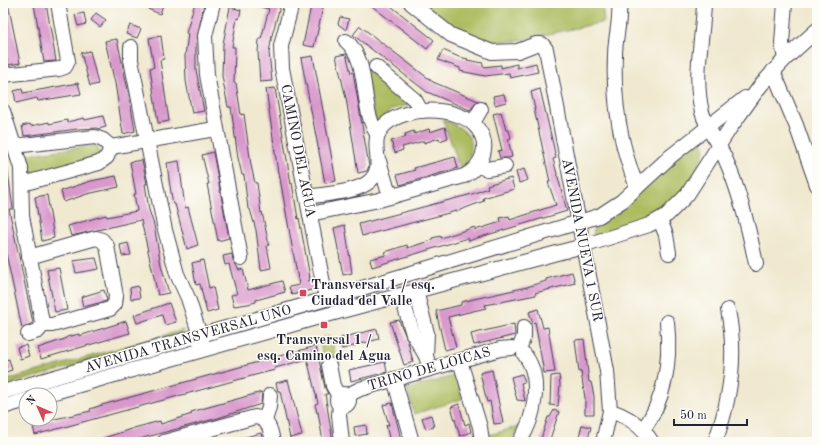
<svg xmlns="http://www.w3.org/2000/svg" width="820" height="445" viewBox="0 0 820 445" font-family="'Old Standard TT',serif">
  <rect width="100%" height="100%" fill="#fdfcf7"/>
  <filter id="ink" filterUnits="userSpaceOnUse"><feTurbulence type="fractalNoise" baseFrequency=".025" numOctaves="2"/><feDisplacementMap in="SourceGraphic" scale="8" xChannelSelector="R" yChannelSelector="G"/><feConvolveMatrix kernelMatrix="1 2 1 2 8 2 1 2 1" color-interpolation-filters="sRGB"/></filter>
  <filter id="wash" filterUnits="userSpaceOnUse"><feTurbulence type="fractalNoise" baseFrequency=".012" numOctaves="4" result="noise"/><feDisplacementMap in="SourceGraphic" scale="16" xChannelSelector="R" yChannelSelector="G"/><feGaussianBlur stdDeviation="0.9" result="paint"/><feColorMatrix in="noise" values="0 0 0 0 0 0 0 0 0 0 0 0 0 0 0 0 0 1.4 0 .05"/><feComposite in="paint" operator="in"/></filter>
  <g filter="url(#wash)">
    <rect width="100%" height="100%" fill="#f0e9d0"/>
    <g fill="#acbc5f" stroke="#676f4d">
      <path d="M415,3H602L604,22L517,41L475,42L445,27Z"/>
      <path d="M364,67L410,104L391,110L376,123Z"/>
      <path d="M443,120C472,130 480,145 461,170Z"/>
      <path d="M695,141L702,142L705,149C702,157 699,165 695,172C676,212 631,224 593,238L594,227Z"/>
      <path d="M96,145L101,155L28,179L23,155Z"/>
      <path d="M183,330L184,335L3,386V381Z"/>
      <path d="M331,336L336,359L324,362L319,339Z"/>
      <path d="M457,375L462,399L414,414L407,389Z"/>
      <path d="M520,426L510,442H489V435Z"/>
    </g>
    <g id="blocks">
      <g fill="#d998cc">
        <path d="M3,3H8L20,63L8,65L3,39Z"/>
        <path d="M46,3L56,61L44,62L34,4Z"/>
        <path d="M150,3L163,5L160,14L148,9Z"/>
        <path d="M195,3H204L196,44V70L204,111L192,113L186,81L185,56L188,34L186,33Z"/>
        <path d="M255,3H281L272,35L269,53L272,81L260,82L258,52L259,39H261L269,9L255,6Z"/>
        <path d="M368,3H387L434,40L427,49Z"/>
        <path d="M311,6L323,8L314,47L303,45Z"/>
        <path d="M230,7L241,10L239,19L237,18L232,47H235L234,83H236L241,115L244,114L251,165L255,183H257L261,213L262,212L269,245L267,246L271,268L261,270L256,230L250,209H248L244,175H242L238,158L231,107H228L222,76L223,44Z"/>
        <path d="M84,13L86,24L78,26L75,15Z"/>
        <path d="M96,13L106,20L100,27L91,20Z"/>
        <path d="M340,17L349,19L346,30L338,24Z"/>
        <path d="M130,25L141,29L137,38L126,34Z"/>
        <path d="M360,26L433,82L478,101L470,110L427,92L353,35Z"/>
        <path d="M161,36L164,59L160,60L169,121L158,123L150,68L154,67L149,38Z"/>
        <path d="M117,39L129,95L135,131L123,134L115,83L105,41Z"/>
        <path d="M443,50L459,57L468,59L467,60L483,63V67L501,65V68L517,64V68L536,63L538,72L510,78L509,73L485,76L460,71V68L438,60Z"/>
        <path d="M90,51L98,84L90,86L81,53Z"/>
        <path d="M346,54L351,73L353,72L369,166L367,171L358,173L346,98L336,56Z"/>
        <path d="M313,56L336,181L325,183L301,58Z"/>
        <path d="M78,83L81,94L38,101L37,98L16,103L14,91L22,89L23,93Z"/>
        <path d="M275,88L291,184L292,183L298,219L299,218L309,272L310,280L308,281L309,284L314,283L315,289L292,295L289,287L299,285L279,173H278L266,89Z"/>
        <path d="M540,89L553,144L556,158L553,159L567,211L474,239L469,241L468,238L372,267L370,259L386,255L385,252L407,245L408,248L432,240V238L441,236V238L475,227V230L501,222L500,218L509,216L510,220L556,205L548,182H550L534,109H535L531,92Z"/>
        <path d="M504,94L506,102L495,105L493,96Z"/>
        <path d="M501,112L506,130H509L511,138L508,139L512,157L508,158H500L498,151L502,150L493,114Z"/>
        <path d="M103,116L106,127L98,129L97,128L78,129L24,136L22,126L30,124L31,126L49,122V124L67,120V122L84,118L85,120Z"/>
        <path d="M445,127L448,138L440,141L439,138L424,143V141L402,147L403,150L395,153L391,141L406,137L405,134L414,131V134L429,129L430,132Z"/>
        <path d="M213,152L229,238L218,241L207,184H209L202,155Z"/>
        <path d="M455,157L458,168L400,185L397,175L415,170L414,168Z"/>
        <path d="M142,160L147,184H145L149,210L154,225L161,265L169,293L158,295L141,220L71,236L68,226L106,215L107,217L137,211L134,194H136L130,162Z"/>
        <path d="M179,161L185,208L188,207L198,245L187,249L175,204H173L169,180L167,163Z"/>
        <path d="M3,165H7L13,209H9L33,323L22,328L3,239Z"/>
        <path d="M524,169L528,180L519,183L516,172Z"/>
        <path d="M116,176L119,187L87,194L64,202L61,191L91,181Z"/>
        <path d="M511,178L514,189L483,198L484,201L460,210L362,236L359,224L472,194L488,188L487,185Z"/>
        <path d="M47,195L54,238L42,241L35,197Z"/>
        <path d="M345,225L352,273L343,275L334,228Z"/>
        <path d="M128,243L131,255L122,256L120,245Z"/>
        <path d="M232,254L233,260L239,270L243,269L248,290L282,281L285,292L256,300V302L248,304L234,306L231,295L237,294L229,264L225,265L223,256Z"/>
        <path d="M96,258L99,269L76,273L73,261Z"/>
        <path d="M203,260L209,288L213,287L218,310L207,313L200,284L196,285L192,263Z"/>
        <path d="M59,268L67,310L55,312L47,270Z"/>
        <path d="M572,272L575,283L535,293L536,295L485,305L486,308L448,317L456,347L445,350L436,311L461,305V302L527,287L546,281V279Z"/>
        <path d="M138,286L140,298L131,299L130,288Z"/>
        <path d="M104,290L107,300L106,301L83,307L81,297Z"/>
        <path d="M169,303L176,322L165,325L162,315L137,323L134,315Z"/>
        <path d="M538,309L543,328L548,327L555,372L544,373L535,322L533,323L529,312Z"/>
        <path d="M399,320L408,342L413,362L404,365L390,322Z"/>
        <path d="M126,321L130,333L41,359L38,348L65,339L67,337L79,334V336Z"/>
        <path d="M514,324L515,335L474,345L471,334Z"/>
        <path d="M377,329L379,339L342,349L340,338Z"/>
        <path d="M584,339L589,382H591L594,396V414H585V398L581,372H579L575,340Z"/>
        <path d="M26,345L29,356L20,359L17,347Z"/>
        <path d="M316,346L325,388L328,394H325L333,442H323L318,412L317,413L315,404L318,403L307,359L275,368V370L259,374L35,435L33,426L47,422L46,421L91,411L90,409L102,405Z"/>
        <path d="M9,359L12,370L3,373V361Z"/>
        <path d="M385,362L387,372L351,381L349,370Z"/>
        <path d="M492,370L503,423L494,424L490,401L487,402L480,373Z"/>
        <path d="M522,374L525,382L521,383L525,401L517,400L511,377Z"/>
        <path d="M559,375L560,385L558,406L550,405L551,376Z"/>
        <path d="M288,380L302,435L290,438L280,391H278L276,383Z"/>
        <path d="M262,392L261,404L218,418L128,442H98V440L134,428L160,421L161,424L192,414L191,412Z"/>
        <path d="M392,403L399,431L401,442H390L386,425H389L383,405Z"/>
        <path d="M459,404L465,425L469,423L471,432L460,436L451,407Z"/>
        <path d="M554,410L559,412L549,442H540L548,417H550Z"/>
        <path d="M431,415L434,427L426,429L422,418Z"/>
        <path d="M366,425L367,434L355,436L354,427Z"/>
        <path d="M582,425L591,427L588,439L579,437Z"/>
        <path d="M261,433L263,442H238V439Z"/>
      </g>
    </g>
  </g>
  <g filter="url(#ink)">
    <use href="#blocks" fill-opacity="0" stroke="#414051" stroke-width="1"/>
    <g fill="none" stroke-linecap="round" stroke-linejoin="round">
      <defs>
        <g id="minor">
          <path d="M213,3L205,36L207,75L241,258"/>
          <path d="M292,3L281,46L282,68L326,299"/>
          <path d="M411,3L451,35L492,52L518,51L536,44H542L546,49L607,371L610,411L603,442"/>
          <path d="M619,3C621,21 615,37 615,55C613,100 620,145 637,187"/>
          <path d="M704,3C703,39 693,76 702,112C707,130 718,142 725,158C740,192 749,229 756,264"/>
          <path d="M346,41C371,61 359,109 378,135"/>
          <path d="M131,47V60L165,230L177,274L188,298L203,345"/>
          <path d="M785,59L782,43L785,3"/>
          <path d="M376,67L415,100L421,111"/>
          <path d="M773,71L796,125L817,185"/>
          <path d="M3,75L59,69L65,67L68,61L58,3"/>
          <path d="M3,111L21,168L22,216L42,322L46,325H52L110,309L115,304L116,296L107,246L102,240L96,238L29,257"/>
          <path d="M473,123L481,109"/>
          <path d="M14,146L95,137L103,140L111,147"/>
          <path d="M111,147L215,129"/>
          <path d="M379,161L387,187L394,196"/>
          <path d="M478,166L487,169L505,166"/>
          <path d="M22,184L99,163L107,157L111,147"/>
          <path d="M307,197C324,194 358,193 371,180C386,165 369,145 381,129C399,105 460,104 478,129C491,146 482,167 464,176L379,200L310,214"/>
          <path d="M660,220L666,235L669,253"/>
          <path d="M416,291L427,333L426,356"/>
          <path d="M401,295L413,334L426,356L430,369"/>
          <path d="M28,334L38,331L44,324"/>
          <path d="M521,344L524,336V327"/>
          <path d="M460,361L480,427L482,442"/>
          <path d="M329,365L333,386L339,396"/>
          <path d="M394,379L412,442"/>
          <path d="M3,392L326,299L599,216L622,201L671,156L745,98"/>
          <circle cx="343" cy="400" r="6"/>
          <path d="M44,395L312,319L583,246L649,225L667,215L687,195L730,128L761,85L785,59L817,30"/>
          <path d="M348,395L360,389L500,349L512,348"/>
          <path d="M340,406L339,415L342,442"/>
          <path d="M3,407L26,400"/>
          <path d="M610,411C628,416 641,425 652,442"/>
          <path d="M265,421L269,407L270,395"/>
          <path d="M643,430C666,398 671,360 667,322"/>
          <path d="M164,442L255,417C268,418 271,430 273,442"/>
          <path d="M519,442C535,419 543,377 524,354"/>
          <path d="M715,442C731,399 737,355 728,310"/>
        </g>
      </defs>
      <use href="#minor" stroke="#414051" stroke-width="16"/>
      <use href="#minor" stroke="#fff" stroke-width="14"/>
    </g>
  </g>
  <g fill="#d1495b" stroke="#fdfcf7" stroke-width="1.5">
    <rect x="299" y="289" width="8" height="8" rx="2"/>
    <rect x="320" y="321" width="8" height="8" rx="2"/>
  </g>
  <g text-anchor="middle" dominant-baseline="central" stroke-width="3" stroke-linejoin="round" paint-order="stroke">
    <g font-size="14" fill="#22223b" stroke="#fdfcf7">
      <text transform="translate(298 151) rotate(79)">CAMINO DEL AGUA</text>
      <text transform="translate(582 240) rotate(79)">AVENIDA NUEVA 1 SUR</text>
      <text transform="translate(188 339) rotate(-16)">AVENIDA TRANSVERSAL UNO</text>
      <text transform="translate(429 369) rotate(-16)">TRINO DE LOICAS</text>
    </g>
    <g font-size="14" font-weight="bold" fill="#22223b" stroke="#fdfcf7" text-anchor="start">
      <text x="311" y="285">Transversal 1 / esq.<tspan x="311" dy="16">Ciudad del Valle</tspan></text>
      <text x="324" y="340" text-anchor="middle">Transversal 1 /<tspan x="324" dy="16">esq. Camino del Agua</tspan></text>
    </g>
  </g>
  <rect width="820" height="445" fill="none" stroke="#fdfcf7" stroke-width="16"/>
  <g transform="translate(38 407) rotate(315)"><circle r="19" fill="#fdfcf7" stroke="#a5a5ac"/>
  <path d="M0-3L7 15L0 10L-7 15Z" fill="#d1495b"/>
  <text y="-6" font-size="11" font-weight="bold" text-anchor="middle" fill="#22223b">N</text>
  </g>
  <path d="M674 419v6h73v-6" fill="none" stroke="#22223b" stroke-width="2"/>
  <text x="680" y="419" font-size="12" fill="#22223b" stroke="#fdfcf7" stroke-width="3" paint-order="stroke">50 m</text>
</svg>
